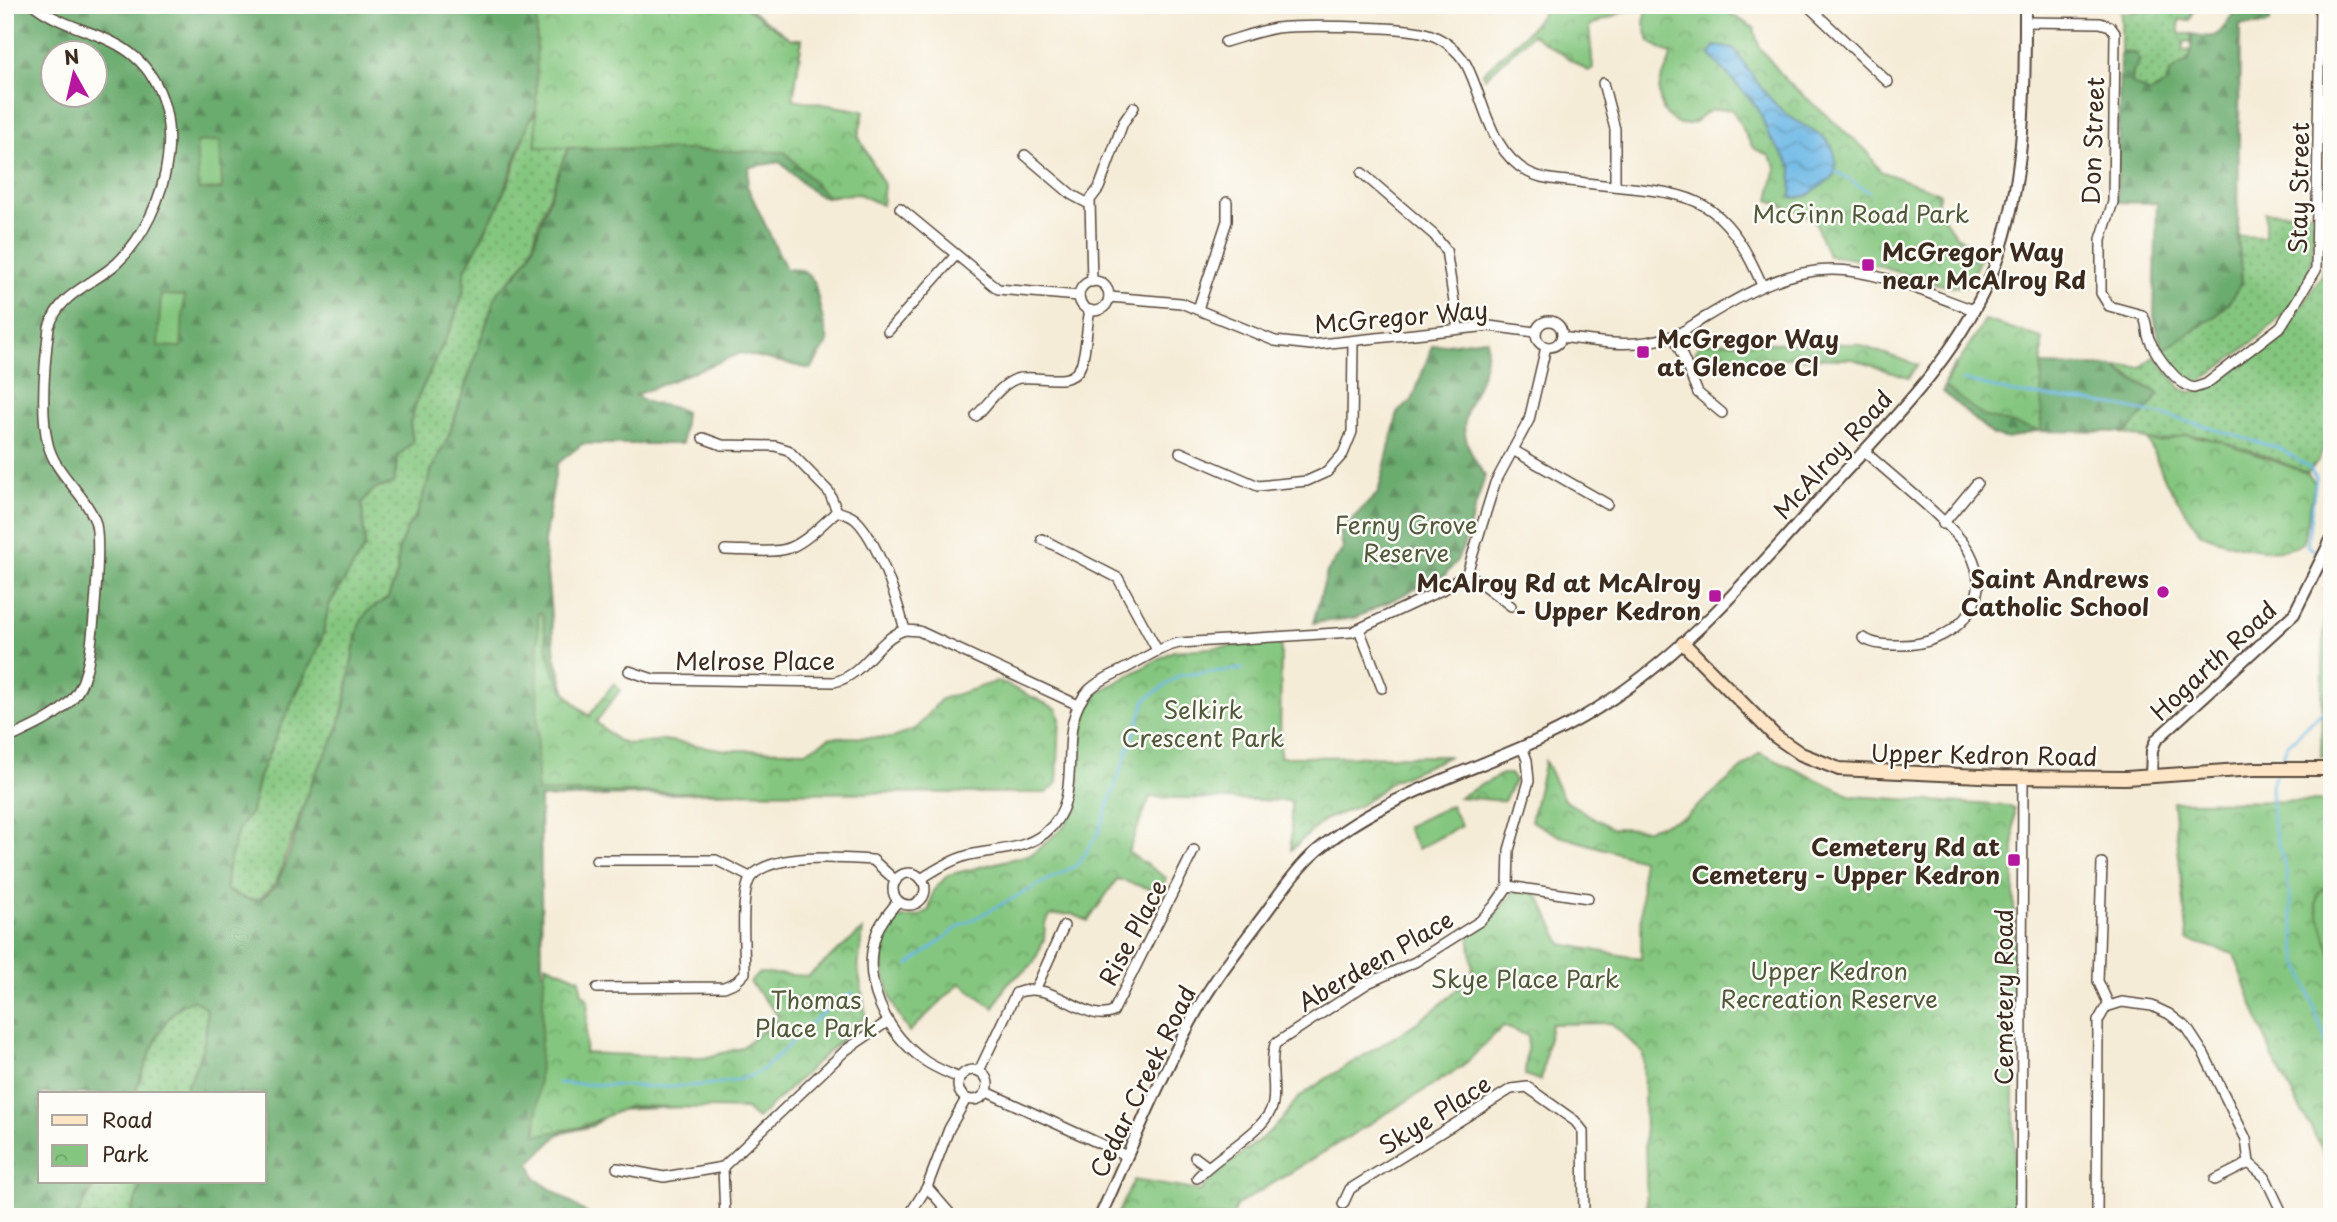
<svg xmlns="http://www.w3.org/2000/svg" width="2337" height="1222" viewBox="0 0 2337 1222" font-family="'Playpen Sans',sans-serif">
  <defs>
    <pattern id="grass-dots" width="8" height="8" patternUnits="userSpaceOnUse" patternTransform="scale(1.75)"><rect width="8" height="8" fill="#84c67f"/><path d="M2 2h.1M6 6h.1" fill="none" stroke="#6da167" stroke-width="1.8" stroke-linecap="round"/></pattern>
    <pattern id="forest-firs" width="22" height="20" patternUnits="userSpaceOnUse" patternTransform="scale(1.75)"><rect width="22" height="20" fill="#6bab6e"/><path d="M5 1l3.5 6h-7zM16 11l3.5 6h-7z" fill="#598b5a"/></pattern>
    <pattern id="park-crowns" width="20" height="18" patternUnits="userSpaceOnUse" patternTransform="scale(1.75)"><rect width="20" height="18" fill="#84c67f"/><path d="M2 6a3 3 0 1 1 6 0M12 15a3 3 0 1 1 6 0" fill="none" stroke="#6da167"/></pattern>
    <pattern id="water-waves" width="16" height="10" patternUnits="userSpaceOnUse" patternTransform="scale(1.75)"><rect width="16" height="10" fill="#6db8e6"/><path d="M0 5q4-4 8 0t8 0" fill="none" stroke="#5b96ba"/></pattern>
  </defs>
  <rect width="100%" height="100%" fill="#fdfcf7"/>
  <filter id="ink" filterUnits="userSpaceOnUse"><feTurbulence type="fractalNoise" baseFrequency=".0143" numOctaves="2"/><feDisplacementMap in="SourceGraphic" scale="14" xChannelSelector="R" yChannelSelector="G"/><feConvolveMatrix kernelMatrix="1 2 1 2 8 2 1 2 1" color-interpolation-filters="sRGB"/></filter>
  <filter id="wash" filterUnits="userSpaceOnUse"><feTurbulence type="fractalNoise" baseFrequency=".00686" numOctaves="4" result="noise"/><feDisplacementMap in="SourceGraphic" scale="28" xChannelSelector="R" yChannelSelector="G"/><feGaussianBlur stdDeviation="1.57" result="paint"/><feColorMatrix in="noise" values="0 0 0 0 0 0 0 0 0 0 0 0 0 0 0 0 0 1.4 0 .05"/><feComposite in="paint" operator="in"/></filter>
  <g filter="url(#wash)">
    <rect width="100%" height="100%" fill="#f5ecd7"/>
    <g fill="url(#grass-dots)" stroke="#60784e" stroke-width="2">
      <path d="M2137,5L2141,11H2153V5H2194L2190,20H2179V34H2192V41L2183,42V50L2193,51C2186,70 2173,64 2166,84L2149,93L2132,85L2135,53L2127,51L2121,57V12H2137Z"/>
      <path d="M541,107L577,128L539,222L530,255L494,301L448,438L433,466L417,514L407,528L398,551L397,574L388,598L368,611L356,636L355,655L340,722L328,753L313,779L276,883L261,898L249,900L226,891L227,871L238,829L251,812L259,777L277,734L321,642L329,605L365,547L362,504L374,489L384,487L396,474L397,457L413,442L410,423L418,397L452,325L464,290V272L511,177L529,121Z"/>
      <path d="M2265,212L2313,213C2312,229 2313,247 2311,263C2304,311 2237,354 2201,381L2189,382L2161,347L2167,348L2242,282L2238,236L2265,237Z"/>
      <path d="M2324,254H2332V430L2317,463L2307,473L2269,457L2201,436L2187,435L2159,442L2120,433L2127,432L2138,416L2144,415L2150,389L2116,367H2141L2156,356L2181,389L2191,392L2207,390L2284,333L2321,276Z"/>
      <path d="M193,999L206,1008C210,1040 197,1066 182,1094H134C148,1065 158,1011 193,999Z"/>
      <path d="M96,1182H142L130,1217H76Z"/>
    </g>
    <g fill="url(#forest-firs)" stroke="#536a46" stroke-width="2" fill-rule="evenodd">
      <path d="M5,5H607L529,121L500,202L464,272V290L452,325L418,397L410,423L413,442L397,457L394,483L374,489L362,503L365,547L329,605L321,642L277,734L259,777L251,812L238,829L227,871L226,890C236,894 251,904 262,898C289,882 300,809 312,781C321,761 333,744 340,722C350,691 350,652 360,623L368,611L388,598L397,574L398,551L407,528L417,514L433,466L448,438L494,301L498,291L518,273L530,255L561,165L628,5H744L791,39H802L793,100L864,111L858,136L877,171C823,208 826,206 780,162L749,167L747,186L786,269L802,270L814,281L828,342L811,369L741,353L635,395C655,410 665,401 685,412L682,444H582L557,464L544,542L555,656L569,703L606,737L633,750L862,788L540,798L542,972L564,982L583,1060L708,1062L745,1050L851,990L847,1038L750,1104L613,1110L592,1126L559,1134L530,1163L536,1179L592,1217H130L142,1182H264V1094H182C197,1066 210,1040 206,1008L193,1000C158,1011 148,1065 134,1094H40V1182H96L76,1217H5ZM52,52H94V94H52Z"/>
      <path d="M2243,5H2270V22L2265,25H2240L2238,236L2242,282L2235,295L2218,314L2167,348L2161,347L2154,316L2157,203L2117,202L2120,54L2135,53L2140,60L2132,74V84L2150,93L2166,84L2170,72L2190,59L2192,34C2229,44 2219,21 2243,5Z"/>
      <path d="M1487,339C1488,403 1437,408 1485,476L1463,547L1456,562L1445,575L1355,618L1313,623L1327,572L1343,549L1340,531L1378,493L1398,412L1412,401L1432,346Z"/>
      <path d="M1970,363L2116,367L2124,375L2158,393L2152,405L2127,432L2035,431L2008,439L1993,435L1943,392L1947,377L1956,364Z"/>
    </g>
    <g fill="url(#park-crowns)" stroke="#60784e" stroke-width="2">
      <path d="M537,5H742L791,39H802L793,99L864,111L858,136L884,185L882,205L859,194L827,196L785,152L536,147Z"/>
      <path d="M1549,5H1640L1589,26L1593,68L1588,71L1532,34L1485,78L1483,73L1528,31Z"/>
      <path d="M1648,5H1728L1724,10L1754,28L1759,47L1786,80L1867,151L1880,171L1940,193L1936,207L1956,236L1984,251L1967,285C1945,295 1864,254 1828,256L1814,219L1769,200L1776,166L1768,155L1753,148L1732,109C1725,110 1717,109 1710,111C1703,113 1699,121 1692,123C1669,130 1656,104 1660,85C1662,74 1670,66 1671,54L1649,42L1644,23Z"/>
      <path d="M1985,320L2042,338L2041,431L1983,416L1944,386Z"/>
      <path d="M1705,342L1856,344L1918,365L1908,378L1853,359L1694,357L1699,343Z"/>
      <path d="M2187,435L2220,441L2307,473L2315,483L2303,543C2278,560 2226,544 2200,533L2166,482L2148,440L2159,442Z"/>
      <path d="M2332,575V757H2321L2325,589Z"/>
      <path d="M538,613H542C550,660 549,684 589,716L614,683L620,690L596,722L617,740L629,744L664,740L726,750L807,751L831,737L893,738L917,728L941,699L999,681L1057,709L1060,718L1057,784L1046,793L537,792Z"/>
      <path d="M1281,642L1280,757L1450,756L1392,781L1361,805L1324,820L1291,850V801L1150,797L1128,852L1166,878L1161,892L1117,879L1088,921L1072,914L1051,915L1045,923L1044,940L1033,964L1006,985L994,1008L960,983L909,1032C887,1001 870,951 897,919L919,916L929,910L933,891L948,875L1032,854L1064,827L1076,806L1084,715L1097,693L1173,651Z"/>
      <path d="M1760,753L1852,796L2008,806L2014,809V1217H1647L1643,1053L1611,1023L1551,1024L1541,1081L1525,1075L1528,1036L1503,1026L1462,1067L1236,1206L1232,1217H1116L1134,1180L1201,1191C1224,1163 1256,1146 1281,1121C1288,1113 1293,1102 1301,1096C1358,1053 1428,1028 1473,972L1469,934L1490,920L1515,891L1532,892L1539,897L1562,944L1641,959L1642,860L1560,836L1531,821L1545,761L1564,800L1611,828L1648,829L1685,817Z"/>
      <path d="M1502,774H1510L1515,780L1504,801L1459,797Z"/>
      <path d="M2332,801V1167L2273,1058L2234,954L2188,940L2173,802Z"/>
      <path d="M863,930L858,968L866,1016L757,1119L746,1109L630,1106L581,1127L536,1135L545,964L580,979L581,991L588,1000L585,1053L704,1058L741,1048L779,1017L750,982L759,973L808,976Z"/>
    </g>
    <g fill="#84c67f" stroke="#60784e" stroke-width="2">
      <path d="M220,141L222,189L199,190L196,142Z"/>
      <path d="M161,295L184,296L181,347L158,346Z"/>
      <path d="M1451,805L1461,826L1418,849L1406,827Z"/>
      <path d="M2332,881V958L2316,905L2318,893Z"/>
    </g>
    <path fill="url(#water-waves)" stroke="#547182" stroke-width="2" d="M1715,46L1734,49C1751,72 1766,100 1790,117C1804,127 1820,131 1831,145C1837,155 1837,166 1833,177L1807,196L1791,198L1792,167L1769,136L1758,108L1710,55Z"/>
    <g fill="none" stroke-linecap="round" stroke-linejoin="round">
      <g stroke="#6db8e6" stroke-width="2.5">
        <path d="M1835,171L1869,192"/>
        <path d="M1963,380L2014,393L2109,404L2176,418L2281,449L2309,467L2316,478L2307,545L2319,554"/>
        <path d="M2325,557L2332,562"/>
        <path d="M2280,764L2287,745L2332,703"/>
        <path d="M2276,774L2271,786L2273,824L2286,871L2298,961L2332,1059"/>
        <path d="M909,965L960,926L1077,865L1098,834L1146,699L1180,675L1243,669"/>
        <path d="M558,1083C604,1084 728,1096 763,1069C793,1045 817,1010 853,993"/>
      </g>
    </g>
  </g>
  <g filter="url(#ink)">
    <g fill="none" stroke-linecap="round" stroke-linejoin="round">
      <defs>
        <g id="minor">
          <path d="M1807,5L1888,82"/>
          <path d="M2025,22L2100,23L2110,26L2115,33L2113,202L2101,239V293L2109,306L2142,315C2149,323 2145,332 2150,341C2157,356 2177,385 2194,388L2206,384L2281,326L2316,270L2320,5"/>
          <path d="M1225,42C1242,37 1259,31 1276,28C1301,25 1401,26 1425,33C1441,37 1457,49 1466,64C1485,100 1489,151 1528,172C1545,181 1567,180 1585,183C1682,195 1718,183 1762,285"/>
          <path d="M1603,83L1615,129V186"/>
          <path d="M1025,155L1072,195L1089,204"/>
          <path d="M1362,173L1434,235L1446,250L1458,328"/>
          <path d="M900,208L998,289L1079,296"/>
          <circle cx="1094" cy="296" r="15"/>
          <path d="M1092,282L1090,200L1099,188L1123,123L1134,107"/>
          <path d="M1109,297L1181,303L1275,341L1311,345L1489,326L1535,332"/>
          <path d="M1198,309L1227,221V202"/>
          <circle cx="1549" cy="334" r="13"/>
          <path d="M888,331L956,255"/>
          <path d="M1674,336L1698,393L1722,413"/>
          <path d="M1562,337C1600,342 1634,349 1672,336C1683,333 1694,324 1704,318C1745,294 1783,270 1832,270C1879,270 1930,295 1974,310"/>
          <path d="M976,416C988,404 1000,385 1016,379C1035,373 1073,390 1081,365C1087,348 1086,328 1090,310"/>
          <path d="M703,438L722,445L775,446L788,450L829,492L837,511C844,514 851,515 856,520C878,541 897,600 905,630L919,631L1078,705"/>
          <path d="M1513,450L1607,504"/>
          <path d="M1180,452L1258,486L1307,481L1327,472L1343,454L1352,432L1353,342"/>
          <path d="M1943,524L1977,483"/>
          <path d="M1042,539L1118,578L1157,650"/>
          <path d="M725,550C792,552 788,557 837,511"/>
          <path d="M1467,573L1511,606"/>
          <path d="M1359,629L1382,688"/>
          <path d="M1863,638C1875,645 1886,645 1899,645C1950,646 1999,605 1969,551C1954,525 1889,474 1864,451"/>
          <path d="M629,671L653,679L834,682C865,675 876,639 905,630"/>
          <path d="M5,740C28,729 57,718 73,698C78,692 83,682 85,674C93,653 102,540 95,521C84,492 55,474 48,444C40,413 45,359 49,327C60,292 93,285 117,263C170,213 195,102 129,52C100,31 63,28 34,5"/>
          <path d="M596,860H716L750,877"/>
          <path d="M2102,863L2098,981L2109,1005"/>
          <circle cx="909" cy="889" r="16"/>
          <path d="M921,879C936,869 951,860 969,855C995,849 1022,851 1045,833C1090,796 1051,730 1089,690C1100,679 1117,673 1130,666C1146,657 1161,647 1179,643L1352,632L1446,588L1467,573L1495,483L1529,420L1546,347"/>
          <path d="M1508,886L1588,898"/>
          <path d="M898,901C891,910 881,921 877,932C859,980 886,1033 925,1061C935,1068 948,1073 959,1078"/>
          <path d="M597,988L724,987L736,982L745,973C745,954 739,890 752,876C774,852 843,858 873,860L896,881"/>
          <path d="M1036,988L1064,926"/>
          <circle cx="973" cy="1085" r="15"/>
          <path d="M979,1071L1016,993C1053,978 1086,1025 1113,1012L1194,850"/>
          <path d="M987,1092L1127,1156"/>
          <path d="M1195,1157L1207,1166"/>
          <path d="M617,1168L664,1177L723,1167"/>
          <path d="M1197,1178C1215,1156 1269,1130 1273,1103C1276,1083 1269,1063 1275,1044L1368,983L1415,962L1480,921L1494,906L1508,886L1509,850L1529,781L1527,760L1522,747"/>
          <path d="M2215,1180L2249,1163"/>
          <path d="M1343,1204L1350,1189L1511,1089L1527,1087L1575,1121L1583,1131L1584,1217"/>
          <path d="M725,1217L723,1167L846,1050L887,1022"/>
          <path d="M908,1217L927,1187"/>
          <path d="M953,1217L927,1187L949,1129L966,1099"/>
          <path d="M2021,1217L2023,778"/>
          <path d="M2097,1217L2098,1021L2106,1007L2122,1002L2152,1006L2169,1014L2187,1028L2204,1054L2246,1139L2249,1163L2265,1177L2284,1217"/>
        </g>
        <g id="tertiary">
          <path d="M2151,777L2152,750L2156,740L2294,614L2332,538"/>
          <path d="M1100,1217C1132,1146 1162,1072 1200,1005C1217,975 1240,947 1261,919C1277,898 1292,874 1311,856C1387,787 1496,768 1583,717C1681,661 1756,570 1831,487C1892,420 1960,355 1994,268C2026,184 2025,94 2025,5"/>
        </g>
        <path id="secondary" d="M1683,643L1775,736L1801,754L1839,769L2000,777L2126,778L2254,769H2332"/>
      </defs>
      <use href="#minor" stroke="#57473a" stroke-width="12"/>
      <use href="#tertiary" stroke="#57473a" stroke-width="14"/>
      <use href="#secondary" stroke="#57473a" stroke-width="16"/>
      <use href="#minor" stroke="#fff" stroke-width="9"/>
      <use href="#tertiary" stroke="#fff" stroke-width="10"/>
      <use href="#secondary" stroke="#fde5c5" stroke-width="12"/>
    </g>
  </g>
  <g fill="#b5179e" stroke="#fdfcf7" stroke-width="2.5">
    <rect x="1861" y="258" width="14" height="14" rx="3.5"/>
    <rect x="1636" y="345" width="14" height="14" rx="3.5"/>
    <circle cx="2163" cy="592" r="7"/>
    <rect x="1708" y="589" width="14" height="14" rx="3.5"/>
    <rect x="2007" y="853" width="14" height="14" rx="3.5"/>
  </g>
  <g text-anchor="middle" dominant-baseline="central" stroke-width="5" stroke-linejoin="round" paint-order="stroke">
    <g font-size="24" fill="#3b2a1e" stroke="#fdfcf7">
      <text transform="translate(2092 141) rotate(-88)">Don Street</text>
      <text transform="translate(2298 188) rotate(-89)">Stay Street</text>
      <text transform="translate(1401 316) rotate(-5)">McGregor Way</text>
      <text transform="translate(1832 454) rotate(-48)">McAlroy Road</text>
      <text x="755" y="660">Melrose Place</text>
      <text transform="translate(2213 660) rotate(-43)">Hogarth Road</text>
      <text transform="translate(1984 754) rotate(1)">Upper Kedron Road</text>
      <text transform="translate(1132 932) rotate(-62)">Rise Place</text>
      <text transform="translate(1375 960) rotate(-30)">Aberdeen Place</text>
      <text transform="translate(2003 997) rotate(-90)">Cemetery Road</text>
      <text transform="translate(1142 1081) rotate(-64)">Cedar Creek Road</text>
      <text transform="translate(1434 1114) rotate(-32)">Skye Place</text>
    </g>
    <g font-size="24" fill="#51593b" stroke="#fdfcf7">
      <text x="1861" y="213">McGinn Road Park</text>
      <text x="1406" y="524">Ferny Grove<tspan x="1406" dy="28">Reserve</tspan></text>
      <text x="1203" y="709">Selkirk<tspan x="1203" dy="28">Crescent Park</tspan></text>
      <text x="1829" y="970">Upper Kedron<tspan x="1829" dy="28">Recreation Reserve</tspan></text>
      <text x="1525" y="978">Skye Place Park</text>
      <text x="816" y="999">Thomas<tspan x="816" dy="28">Place Park</tspan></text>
    </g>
    <g font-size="24" font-weight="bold" fill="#3b2a1e" stroke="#fdfcf7" text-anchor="end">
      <text x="1882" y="251" text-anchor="start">McGregor Way<tspan x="1882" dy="28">near McAlroy Rd</tspan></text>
      <text x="1657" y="338" text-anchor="start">McGregor Way<tspan x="1657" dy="28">at Glencoe Cl</tspan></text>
      <text x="2149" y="578">Saint Andrews<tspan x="2149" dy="28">Catholic School</tspan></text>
      <text x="1701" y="582">McAlroy Rd at McAlroy<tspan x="1701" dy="28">- Upper Kedron</tspan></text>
      <text x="2000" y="846">Cemetery Rd at<tspan x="2000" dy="28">Cemetery - Upper Kedron</tspan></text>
    </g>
  </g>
  <rect width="2337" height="1222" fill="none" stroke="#fdfcf7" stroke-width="28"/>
  <rect x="38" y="1092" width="228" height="91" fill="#fdfcf7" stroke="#afa8a0" stroke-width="2"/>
  <rect x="52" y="1115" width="35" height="10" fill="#fde5c5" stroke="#afa8a0" stroke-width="2"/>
  <text x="102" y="1128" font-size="21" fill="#3b2a1e">Road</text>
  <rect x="52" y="1145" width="35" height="21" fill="url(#park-crowns)" stroke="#afa8a0" stroke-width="2"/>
  <text x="102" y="1162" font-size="21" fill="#3b2a1e">Park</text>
  <g transform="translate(74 74) rotate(352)"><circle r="33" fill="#fdfcf7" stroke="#afa8a0" stroke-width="2"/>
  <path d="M0-5L12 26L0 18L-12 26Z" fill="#b5179e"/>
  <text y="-10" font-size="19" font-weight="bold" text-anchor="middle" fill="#3b2a1e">N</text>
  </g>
</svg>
